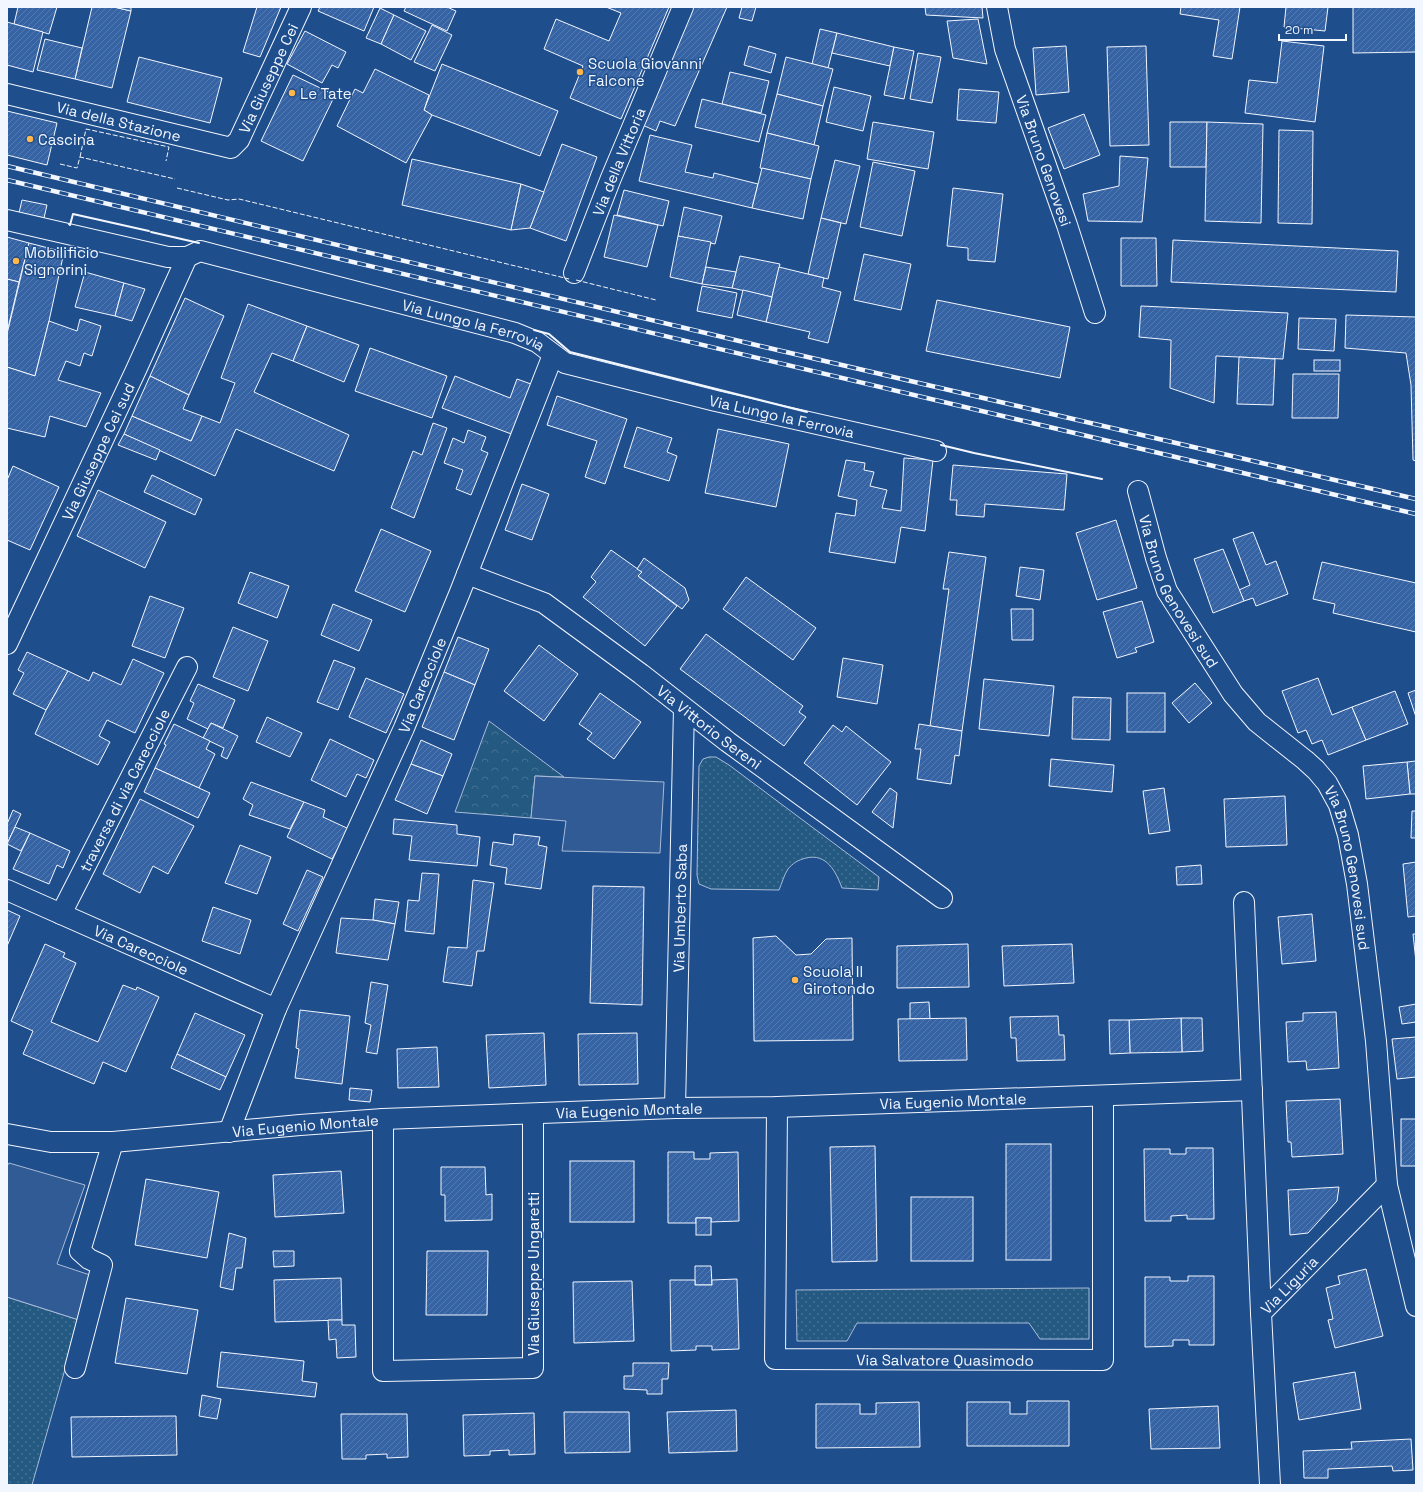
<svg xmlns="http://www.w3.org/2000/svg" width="1423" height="1492" viewBox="0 0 1423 1492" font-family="'Space Grotesk',sans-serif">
  <defs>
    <pattern id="grass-dots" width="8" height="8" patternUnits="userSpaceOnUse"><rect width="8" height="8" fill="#245a82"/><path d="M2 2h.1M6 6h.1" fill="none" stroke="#447295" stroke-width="1.8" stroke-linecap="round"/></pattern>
    <pattern id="park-crowns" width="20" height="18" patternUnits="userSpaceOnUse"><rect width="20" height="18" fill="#245a82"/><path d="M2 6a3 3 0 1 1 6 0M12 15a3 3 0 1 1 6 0" fill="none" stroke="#447295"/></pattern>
    <pattern id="building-hatch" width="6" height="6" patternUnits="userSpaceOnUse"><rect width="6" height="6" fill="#3563a3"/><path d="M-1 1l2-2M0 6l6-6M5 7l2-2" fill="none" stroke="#537ab1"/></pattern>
  </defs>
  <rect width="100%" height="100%" fill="#1f4e8c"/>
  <g fill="url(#grass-dots)" stroke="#a8bbd7">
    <path d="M709,757H716L729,765L879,877L878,890L842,888C836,872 827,853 806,858C798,860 793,863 788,869C784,875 782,883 779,890L711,889L699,884L697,875L699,766L703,759Z"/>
    <path d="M1089,1288V1339H1040L1029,1323H857L847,1341H797L796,1290Z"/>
    <path d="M7,1297L79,1320L32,1485H7Z"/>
  </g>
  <path fill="url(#park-crowns)" stroke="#a8bbd7" d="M489,721L564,777L535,776L531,818L455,812Z"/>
  <g fill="#305b95" stroke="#a8bbd7">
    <path d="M535,776L664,782L660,853L562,851L566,821L531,818Z"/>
    <path d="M9,1163L85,1185L57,1264L90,1275L79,1320L7,1297V1166Z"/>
  </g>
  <g fill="url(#building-hatch)" stroke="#f2f6ff">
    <path d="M18,7H57L49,34L14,24Z"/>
    <path d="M92,7H114L131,11L112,88L75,79Z"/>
    <path d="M114,7H131V11Z"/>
    <path d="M257,7H281L260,57L243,52Z"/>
    <path d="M320,7H374L364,31L318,11Z"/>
    <path d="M406,7H447L456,11L447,31L404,11Z"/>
    <path d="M606,7H669L621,119L570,98L583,66L544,49L556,19L609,41L621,13Z"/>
    <path d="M691,7H727L675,126L660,121L656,131L640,124Z"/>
    <path d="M742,7H756L752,21L739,18Z"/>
    <path d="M925,7H982L983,18L926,15Z"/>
    <path d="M1181,7H1240L1232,59L1213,56L1219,20L1180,14Z"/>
    <path d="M1286,7H1328L1325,31L1284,27Z"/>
    <path d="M1353,7H1416V52L1353,53Z"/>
    <path d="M380,8L394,15L381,44L366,38Z"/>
    <path d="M394,15L426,31L411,60L381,44Z"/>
    <path d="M978,19L987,64L953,58L947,21Z"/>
    <path d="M7,22L43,32L33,72L7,65Z"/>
    <path d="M432,25L452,35L435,71L414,62Z"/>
    <path d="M820,29L837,33L828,68L812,64Z"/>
    <path d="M305,31L346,52L338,68L332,65L322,83L287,64Z"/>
    <path d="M837,33L894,47L890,66L832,53Z"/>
    <path d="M45,39L82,48L75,79L37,70Z"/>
    <path d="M1282,41L1324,46L1315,122L1245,113L1249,80L1277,83Z"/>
    <path d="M749,46L776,54L771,73L744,65Z"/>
    <path d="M1066,46L1069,92L1036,95L1033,48Z"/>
    <path d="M1146,46L1149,145L1110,146L1107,47Z"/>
    <path d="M894,47L914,51L904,99L884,95Z"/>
    <path d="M918,53L941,57L932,103L910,99Z"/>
    <path d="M139,57L222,78L210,123L127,102Z"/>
    <path d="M786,57L833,69L823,106L777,94Z"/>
    <path d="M442,64L558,111L540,156L432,115L424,110Z"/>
    <path d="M375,69L429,95L424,110L432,115L406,163L337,126L355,89L363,93Z"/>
    <path d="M730,72L769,81L761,113L722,104Z"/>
    <path d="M293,75L335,95L303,161L261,141Z"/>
    <path d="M834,87L871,96L863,131L826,122Z"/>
    <path d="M959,89L999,92L996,123L957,120Z"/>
    <path d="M777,94L823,106L814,145L767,133Z"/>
    <path d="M702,99L766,115L759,142L695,127Z"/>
    <path d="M7,111L57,123L47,165L7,155Z"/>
    <path d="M1084,114L1100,155L1064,169L1048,128Z"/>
    <path d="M873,122L934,132L928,169L867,159Z"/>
    <path d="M1170,122H1207L1206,167H1170Z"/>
    <path d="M1207,122L1263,124L1261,223L1205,221Z"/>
    <path d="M1279,130L1313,131L1312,224L1278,223Z"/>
    <path d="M767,133L819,146L811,179L760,168Z"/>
    <path d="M650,135L692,145L685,172L713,178L714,173L758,184L752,208L639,181Z"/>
    <path d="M562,144L597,157L566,241L530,228Z"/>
    <path d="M1120,156L1148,158L1142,222L1088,221L1083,194L1119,186Z"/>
    <path d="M412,159L521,184L511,230L402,205Z"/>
    <path d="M835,160L860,166L846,224L821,218Z"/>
    <path d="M873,162L915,171L902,236L860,227Z"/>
    <path d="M762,168L811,179L803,219L752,208Z"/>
    <path d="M521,184L544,192L530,228L511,230Z"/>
    <path d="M953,188L1003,194L995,262L968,260V248L947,246Z"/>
    <path d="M624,190L669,201L663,226L617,215Z"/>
    <path d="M22,200L47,205L44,218L19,213Z"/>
    <path d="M684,207L722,216L715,244L678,236Z"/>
    <path d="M614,215L658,225L647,267L604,257Z"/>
    <path d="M821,218L841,223L828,279L808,274Z"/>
    <path d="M678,236L711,242L702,284L670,277Z"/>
    <path d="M7,237L29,243L19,282L7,279Z"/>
    <path d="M1121,238H1156L1157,286H1121Z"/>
    <path d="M1173,240L1398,251L1396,292L1171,282Z"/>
    <path d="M29,243L64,252L49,321L35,376L7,367V334Z"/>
    <path d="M864,254L911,264L901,310L854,300Z"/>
    <path d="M740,256L780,264L772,297L732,288Z"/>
    <path d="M706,267L736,272L732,288L702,284Z"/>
    <path d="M779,267L824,278L822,287L841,292L828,343L808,338L810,332L766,322Z"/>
    <path d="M85,272L124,283L115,316L75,307Z"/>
    <path d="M7,279L19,282L8,328H7Z"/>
    <path d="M124,283L145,289L132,321L115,316Z"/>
    <path d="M702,286L737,293L732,318L697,311Z"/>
    <path d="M743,290L772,297L766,322L737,315Z"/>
    <path d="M185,298L224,316L189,395L150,376Z"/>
    <path d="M937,300L1070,327L1060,378L926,351Z"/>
    <path d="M248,304L307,326L293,361L272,353L254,392L349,435L334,471L236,429L215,476L124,434L132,416L191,441L202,416L220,423L235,383L221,378Z"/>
    <path d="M1141,306L1288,313L1283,359L1216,356L1214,403L1170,388L1171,340L1139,337Z"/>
    <path d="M1346,315L1416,317V461L1413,460L1411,385L1406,353L1345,348Z"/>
    <path d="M1299,318L1336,319L1334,351L1298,349Z"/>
    <path d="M80,319L101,326L92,356L84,353L80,366L66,361L58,380L101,393L86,427L50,416L45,437L7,428V367L35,376L49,321L77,331Z"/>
    <path d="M307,326L359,345L344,382L293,361Z"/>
    <path d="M370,348L447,376L432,418L355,391Z"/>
    <path d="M1239,357L1275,359L1273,405L1237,404Z"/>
    <rect x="1314" y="360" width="26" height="11"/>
    <path d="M1293,374H1339L1338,418H1292Z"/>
    <path d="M150,376L189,395L183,409L202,416L191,441L132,416Z"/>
    <path d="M455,376L510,398L517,379L531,384L514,435L442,408Z"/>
    <path d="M557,396L627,419L605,484L585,477L597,441L547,425Z"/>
    <path d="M433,423L447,428L414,518L391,508L413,451L422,455Z"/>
    <path d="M637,427L672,438L667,452L677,456L669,481L624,467Z"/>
    <path d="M718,429L789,444L776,507L705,493Z"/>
    <path d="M468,430L486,437L481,450L488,453L471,495L456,489L463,470L444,463L453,438L464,443Z"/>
    <path d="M124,434L160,450L156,460L118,445Z"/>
    <path d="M904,458L933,460L925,531L901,527L895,563L829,552L836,513L855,516L857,500L838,496L846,460L865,463L864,470L874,472L870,486L887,490L882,508L901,511Z"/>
    <path d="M953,465L1067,474L1064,510L985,504L984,517L956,515L957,500H950Z"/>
    <path d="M13,466L59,487L30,550L7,540V480Z"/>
    <path d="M152,475L202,499L195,515L144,492Z"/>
    <path d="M522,484L549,494L532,540L505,530Z"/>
    <path d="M98,490L166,522L145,568L77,536Z"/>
    <path d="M1116,520L1137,588L1097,600L1076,533Z"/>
    <path d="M381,529L431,551L405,612L355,591Z"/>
    <path d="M1253,532L1266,565L1276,561L1288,594L1256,606L1253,598L1244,601L1239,590L1250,585L1233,539Z"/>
    <path d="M1223,549L1244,601L1213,613L1194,559Z"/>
    <path d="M611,550L642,572L638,576L677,606L645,646L583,597L596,582L591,577Z"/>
    <path d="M949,552L986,557L962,731L930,726L949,589H943Z"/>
    <path d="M644,558L685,588L689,600L682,609L638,576L642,572L637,569Z"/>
    <path d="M1322,562L1416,583V632L1333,613L1335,604L1313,599Z"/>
    <path d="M1020,567L1044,570L1040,600L1016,596Z"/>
    <path d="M250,572L289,586L277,618L238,603Z"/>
    <path d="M746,577L816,628L793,660L723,609Z"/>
    <path d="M150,596L184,608L165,658L132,646Z"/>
    <path d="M1142,601L1154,642L1135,648L1137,652L1117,658L1103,612Z"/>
    <path d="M333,604L372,620L359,651L321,635Z"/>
    <path d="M1011,609H1033V640H1012Z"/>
    <path d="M233,627L268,641L248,691L213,677Z"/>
    <path d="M706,634L803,706L799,712L806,717L784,746L680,669Z"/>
    <path d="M458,637L489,649L475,685L444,672Z"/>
    <path d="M539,645L578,674L544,721L504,691Z"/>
    <path d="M27,652L68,671L46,710L13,694L24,673L18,670Z"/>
    <path d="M843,658L883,665L877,704L837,697Z"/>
    <path d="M133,659L164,673L135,733L107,720L99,736L110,742L98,765L35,734L46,710L68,671L89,681L93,672L121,685Z"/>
    <path d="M334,660L355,668L338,710L317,702Z"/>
    <path d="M444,672L475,685L454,740L422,727Z"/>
    <path d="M366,678L404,694L386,733L349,717Z"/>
    <path d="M1318,678L1332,715L1352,707L1366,740L1328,755L1322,740L1312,744L1306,730L1298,733L1282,691Z"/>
    <path d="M984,679L1054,686L1049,736L979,729Z"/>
    <path d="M1195,683L1212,703L1189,723L1172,703Z"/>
    <path d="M198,684L235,700L223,728L211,723L208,729L187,719L194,703L190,701Z"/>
    <path d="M1416,690V717L1408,693Z"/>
    <path d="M1395,691L1408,724L1366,740L1352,707Z"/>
    <path d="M600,693L641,722L614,759L587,739L592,733L579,724Z"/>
    <rect x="1127" y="693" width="38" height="39"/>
    <path d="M1073,697L1111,698L1110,740L1072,739Z"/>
    <path d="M267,717L302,733L290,757L256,742Z"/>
    <path d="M211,723L238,736L227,759L221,756L224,748L203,738Z"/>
    <path d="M174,724L210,741L206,749L215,754L199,788L155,768L166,745L164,744Z"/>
    <path d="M919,724L962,731L959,756L955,755L951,784L917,779L921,749H915Z"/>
    <path d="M833,725L842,732L846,726L891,762L857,805L804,763Z"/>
    <path d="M330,739L374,760L366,778L357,774L346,797L311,780Z"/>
    <path d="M421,740L452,754L443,776L411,764Z"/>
    <path d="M1051,759L1114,765L1112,792L1049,786Z"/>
    <path d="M1416,761V794H1410L1407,762Z"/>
    <path d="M1407,762L1410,794L1366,799L1363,766Z"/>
    <path d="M411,764L443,776L427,814L395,800Z"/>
    <path d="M155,768L210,793L198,818L144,792Z"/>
    <path d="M251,782L304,802L290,829L249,815L253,805L243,799Z"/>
    <path d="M890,788L897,793L893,828L872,812Z"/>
    <path d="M1164,788L1170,831L1149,834L1143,791Z"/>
    <path d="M1285,796L1287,845L1226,847L1224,799Z"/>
    <path d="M140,799L194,826L168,874L153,866L140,893L103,874Z"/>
    <path d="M304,802L325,810L323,817L349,829L332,859L287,837Z"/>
    <path d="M13,810L21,814L7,844V824Z"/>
    <path d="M1412,811H1416V838H1411Z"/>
    <path d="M394,819L457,825V834L480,837L477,866L409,860L412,836L393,834Z"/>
    <path d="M15,827L30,833L21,851L7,844Z"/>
    <path d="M30,833L70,851L63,868L57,865L49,884L13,869Z"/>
    <path d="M514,834L540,837L538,845L547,847L541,889L505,884L507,868L490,865L493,842L513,845Z"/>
    <path d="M240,845L271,857L257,894L225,883Z"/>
    <path d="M1416,862V916L1408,917L1403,864Z"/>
    <path d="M1201,865L1202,884L1177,885L1176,867Z"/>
    <path d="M307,870L323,877L298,931L283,924Z"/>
    <path d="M422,873L439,874L434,934L405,931L408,900L419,901Z"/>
    <path d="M473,880L494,883L484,951H477L472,986L443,982L448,947L467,948Z"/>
    <path d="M593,886L644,887L642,1005L590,1003Z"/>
    <path d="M375,899L399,902L395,924L373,920Z"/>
    <path d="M213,907L251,920L240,954L202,941Z"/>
    <path d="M7,910L20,916L7,946Z"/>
    <path d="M1312,914L1316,961L1282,964L1278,917Z"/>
    <path d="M341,918L373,920L395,924L388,960L336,953Z"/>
    <path d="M1413,934H1416V962Z"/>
    <path d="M776,936L796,955L811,954L826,939L852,938L853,1040L754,1041L753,938Z"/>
    <path d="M45,944L65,953L63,957L76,963L51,1022L98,1042L123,985L136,990L137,987L159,997L126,1072L103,1062L94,1084L23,1054L33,1031L11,1021Z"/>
    <path d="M968,944L969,987L897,988V946Z"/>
    <path d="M1072,944L1074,983L1004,986L1002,946Z"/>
    <path d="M371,982L388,985L377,1054L366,1052L371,1025L365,1023Z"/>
    <path d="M929,1002L930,1019H910V1003Z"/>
    <path d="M1416,1004V1022L1402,1024L1399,1007Z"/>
    <path d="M300,1010L350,1016L342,1084L295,1078L299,1049L296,1048Z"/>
    <path d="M1336,1012L1339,1068L1307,1070L1306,1061L1288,1062L1286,1022L1303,1021V1013Z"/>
    <path d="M195,1013L245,1035L226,1077L177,1054Z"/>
    <path d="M1058,1016L1059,1035H1064L1065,1060L1017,1061L1016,1038H1011L1010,1017Z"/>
    <path d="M966,1018L967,1060L899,1061L898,1019Z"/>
    <path d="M1181,1018H1202L1203,1051L1182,1052Z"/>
    <path d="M1181,1018L1182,1052L1130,1053L1129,1020Z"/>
    <path d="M1109,1020H1129L1130,1053L1110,1054Z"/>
    <path d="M544,1033L546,1085L489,1088L486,1035Z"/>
    <path d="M637,1033L638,1084L579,1085L578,1034Z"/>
    <path d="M1416,1037V1077L1397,1079L1392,1039Z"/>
    <path d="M437,1047L439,1087L398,1088L397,1049Z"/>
    <path d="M177,1054L226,1077L220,1090L171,1068Z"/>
    <path d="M350,1088L372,1090L370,1102L349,1100Z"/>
    <path d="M1340,1099L1343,1154L1292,1157L1291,1142H1288L1286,1101Z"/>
    <rect x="1401" y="1119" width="15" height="47"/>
    <rect x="1006" y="1144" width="45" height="116"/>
    <path d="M875,1146L877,1261L832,1262L830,1147Z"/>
    <path d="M1186,1148H1213L1214,1219H1187V1215L1171,1216V1221H1145L1144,1149H1170V1154H1186Z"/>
    <path d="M668,1152H694V1159H710V1153L738,1152L739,1221L711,1222V1218H696V1223H668Z"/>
    <rect x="570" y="1161" width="64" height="61"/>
    <path d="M441,1167H485L486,1195L492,1194V1220L445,1221V1195H441Z"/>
    <path d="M341,1171L344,1213L275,1217L273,1175Z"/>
    <path d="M146,1179L219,1192L207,1258L135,1245Z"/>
    <path d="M1339,1187L1337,1201L1308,1233L1290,1235L1288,1190Z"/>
    <rect x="911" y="1197" width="62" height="64"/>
    <rect x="696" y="1218" width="15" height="17"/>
    <path d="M229,1233L246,1238L242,1268H236L233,1290L220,1287Z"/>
    <path d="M273,1251H294V1266L274,1267Z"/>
    <path d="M427,1251H488L487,1315H426Z"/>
    <path d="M695,1266H711L712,1285H695Z"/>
    <path d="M1366,1269L1383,1336L1335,1348L1328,1320L1333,1319L1326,1288L1340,1284L1338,1276Z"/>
    <path d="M1188,1276H1214V1345H1189V1340H1173V1346L1145,1347V1277H1170V1281H1188Z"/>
    <path d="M341,1278L342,1320L275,1322L274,1280Z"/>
    <path d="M737,1279L739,1349L712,1350V1346H696V1350L671,1351L670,1280H695V1285H712V1280Z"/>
    <path d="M632,1281L634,1341L574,1343L573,1282Z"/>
    <path d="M126,1298L198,1310L187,1374L115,1363Z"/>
    <path d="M328,1320H342V1325H355L356,1357L337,1358L336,1339L329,1340Z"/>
    <path d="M221,1352L304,1361L302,1381L317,1383L315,1397L217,1387Z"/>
    <path d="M633,1363H669L668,1379H662V1394H647V1390L624,1389V1376H633Z"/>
    <path d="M1355,1372L1361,1409L1299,1420L1293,1383Z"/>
    <path d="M202,1395L221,1399L217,1419L199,1416Z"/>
    <path d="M1027,1401H1069V1446H967V1402H1010V1414H1027Z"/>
    <path d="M919,1402L920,1447L816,1448V1404H860V1414H876V1403Z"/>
    <path d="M1218,1406L1220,1448L1151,1449L1149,1409Z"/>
    <path d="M736,1410L737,1451L669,1453L667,1412Z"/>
    <path d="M564,1412H629L630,1452L565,1453Z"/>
    <path d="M534,1413L535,1454L509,1455V1450L490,1451V1455L464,1456L463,1415Z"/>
    <path d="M341,1414H407L408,1457L387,1458V1454L366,1455V1459H342Z"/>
    <path d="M176,1416L177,1455L72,1457L71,1417Z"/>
    <path d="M1411,1439L1413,1470L1393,1471L1392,1466L1328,1469V1478H1304L1303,1451L1352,1449L1351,1442Z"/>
  </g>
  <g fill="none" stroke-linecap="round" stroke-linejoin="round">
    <defs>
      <g id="minor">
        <path id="s1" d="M997,7L1005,49L1067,225L1095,313"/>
        <path id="s2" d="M7,94L231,148L239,140L301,7"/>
        <path id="s3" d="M7,220L168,257H187L200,251L515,333L537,342L565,363L716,401L936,451"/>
        <path id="s4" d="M574,273L611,178L683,7"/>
        <path id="s5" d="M1138,491L1156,558L1167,591L1233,694L1257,722L1305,760L1316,770L1327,783L1339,805L1348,835L1357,884L1376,1041L1387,1185L1416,1306"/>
        <path id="s6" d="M467,574L544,603L641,674L728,742L942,898"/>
        <path id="s7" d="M7,644L136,370L187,257"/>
        <path id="s8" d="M7,890L276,1009"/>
        <path d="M1244,902L1261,1313"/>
        <path id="s9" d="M61,914L187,667"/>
        <path id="s10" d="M777,1107L775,1359L1103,1360V1096"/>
        <path id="s11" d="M675,1108L684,708"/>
        <path d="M383,1119V1371L533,1368V1114"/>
        <path id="s12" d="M229,1132L276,1009L404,728L460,592L553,355"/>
        <path id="s13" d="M7,1134L51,1142H113L300,1125L383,1119L675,1108L777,1107L1252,1090"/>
        <path d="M75,1368L102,1265L89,1259L80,1251L113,1142"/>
        <path id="s14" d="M1270,1485L1261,1313L1387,1185"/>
      </g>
    </defs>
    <use href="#minor" stroke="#f2f6ff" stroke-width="22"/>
    <use href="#minor" stroke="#1f4e8c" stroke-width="20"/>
    <defs>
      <g id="rail">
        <path d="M7,166L756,345L1416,499"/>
        <path d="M7,180L1416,514"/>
      </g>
    </defs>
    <use href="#rail" stroke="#f2f6ff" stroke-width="4.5"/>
    <use href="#rail" stroke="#1f4e8c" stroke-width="3" stroke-dasharray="9" stroke-linecap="butt"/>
    <g stroke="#f2f6ff" stroke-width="1" stroke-dasharray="5 2" stroke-linecap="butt">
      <path d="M80,157L86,129L169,147L166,161"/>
      <path d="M60,164L77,168L80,157L175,179"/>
      <path d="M177,188L228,200L239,199L569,279"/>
      <path d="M576,280L656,300"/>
    </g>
    <g stroke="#f2f6ff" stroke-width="2">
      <path d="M69,224L70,225L73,214L149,231"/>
      <path d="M151,232L199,243"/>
      <path d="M534,330L549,334L570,352L807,412"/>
      <path d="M941,445L974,453L1102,479"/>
    </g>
  </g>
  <g fill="#ffb74d" stroke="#1f4e8c" stroke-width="1.5">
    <circle cx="580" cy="72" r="4"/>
    <circle cx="292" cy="93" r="4"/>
    <circle cx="30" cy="139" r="4"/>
    <circle cx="16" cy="261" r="4"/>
    <circle cx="795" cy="980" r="4"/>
  </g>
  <g text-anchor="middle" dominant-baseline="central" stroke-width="3" stroke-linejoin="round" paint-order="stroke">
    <g font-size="15" fill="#f2f6ff" stroke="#1f4e8c" text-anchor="start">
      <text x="588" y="63">Scuola Giovanni<tspan x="588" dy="17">Falcone</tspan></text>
      <text x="300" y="93">Le Tate</text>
      <text x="38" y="139">Cascina</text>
      <text x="24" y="252">Mobilificio<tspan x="24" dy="17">Signorini</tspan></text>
      <text x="803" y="971">Scuola Il<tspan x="803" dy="17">Girotondo</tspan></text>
    </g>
    <g font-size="15" fill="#f2f6ff" stroke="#1f4e8c">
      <text stroke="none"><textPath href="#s2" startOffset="310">Via Giuseppe Cei</textPath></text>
      <text stroke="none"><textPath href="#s2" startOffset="115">Via della Stazione</textPath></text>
      <text stroke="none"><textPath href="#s1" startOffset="161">Via Bruno Genovesi</textPath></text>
      <text stroke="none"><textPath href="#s4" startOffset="120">Via della Vittoria</textPath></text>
      <text stroke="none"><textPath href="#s3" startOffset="482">Via Lungo la Ferrovia</textPath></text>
      <text stroke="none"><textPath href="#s3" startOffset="806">Via Lungo la Ferrovia</textPath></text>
      <text stroke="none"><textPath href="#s7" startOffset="213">Via Giuseppe Cei sud</textPath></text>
      <text stroke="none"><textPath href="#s5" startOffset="109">Via Bruno Genovesi sud</textPath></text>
      <text stroke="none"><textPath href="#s12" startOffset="487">Via Carecciole</textPath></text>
      <text stroke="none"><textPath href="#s6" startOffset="289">Via Vittorio Sereni</textPath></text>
      <text stroke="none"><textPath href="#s9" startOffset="139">traversa di via Carecciole</textPath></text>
      <text stroke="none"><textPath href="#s5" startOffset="445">Via Bruno Genovesi sud</textPath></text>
      <text stroke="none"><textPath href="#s11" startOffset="200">Via Umberto Saba</textPath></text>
      <text stroke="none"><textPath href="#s8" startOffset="147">Via Carecciole</textPath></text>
      <text stroke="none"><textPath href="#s13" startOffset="948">Via Eugenio Montale</textPath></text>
      <text stroke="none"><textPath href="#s13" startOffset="624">Via Eugenio Montale</textPath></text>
      <text stroke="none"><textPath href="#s13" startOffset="300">Via Eugenio Montale</textPath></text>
      <text transform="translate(533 1274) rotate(-90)">Via Giuseppe Ungaretti</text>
      <text stroke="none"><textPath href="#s14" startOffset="212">Via Liguria</textPath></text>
      <text stroke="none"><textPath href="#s10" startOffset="422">Via Salvatore Quasimodo</textPath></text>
    </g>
  </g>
  <rect width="1423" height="1492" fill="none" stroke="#f2f6ff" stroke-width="16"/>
  <path d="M1279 34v6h67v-6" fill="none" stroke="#f2f6ff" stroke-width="2"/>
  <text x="1285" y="34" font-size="12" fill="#f2f6ff" stroke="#1f4e8c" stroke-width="3" paint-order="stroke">20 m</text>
</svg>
